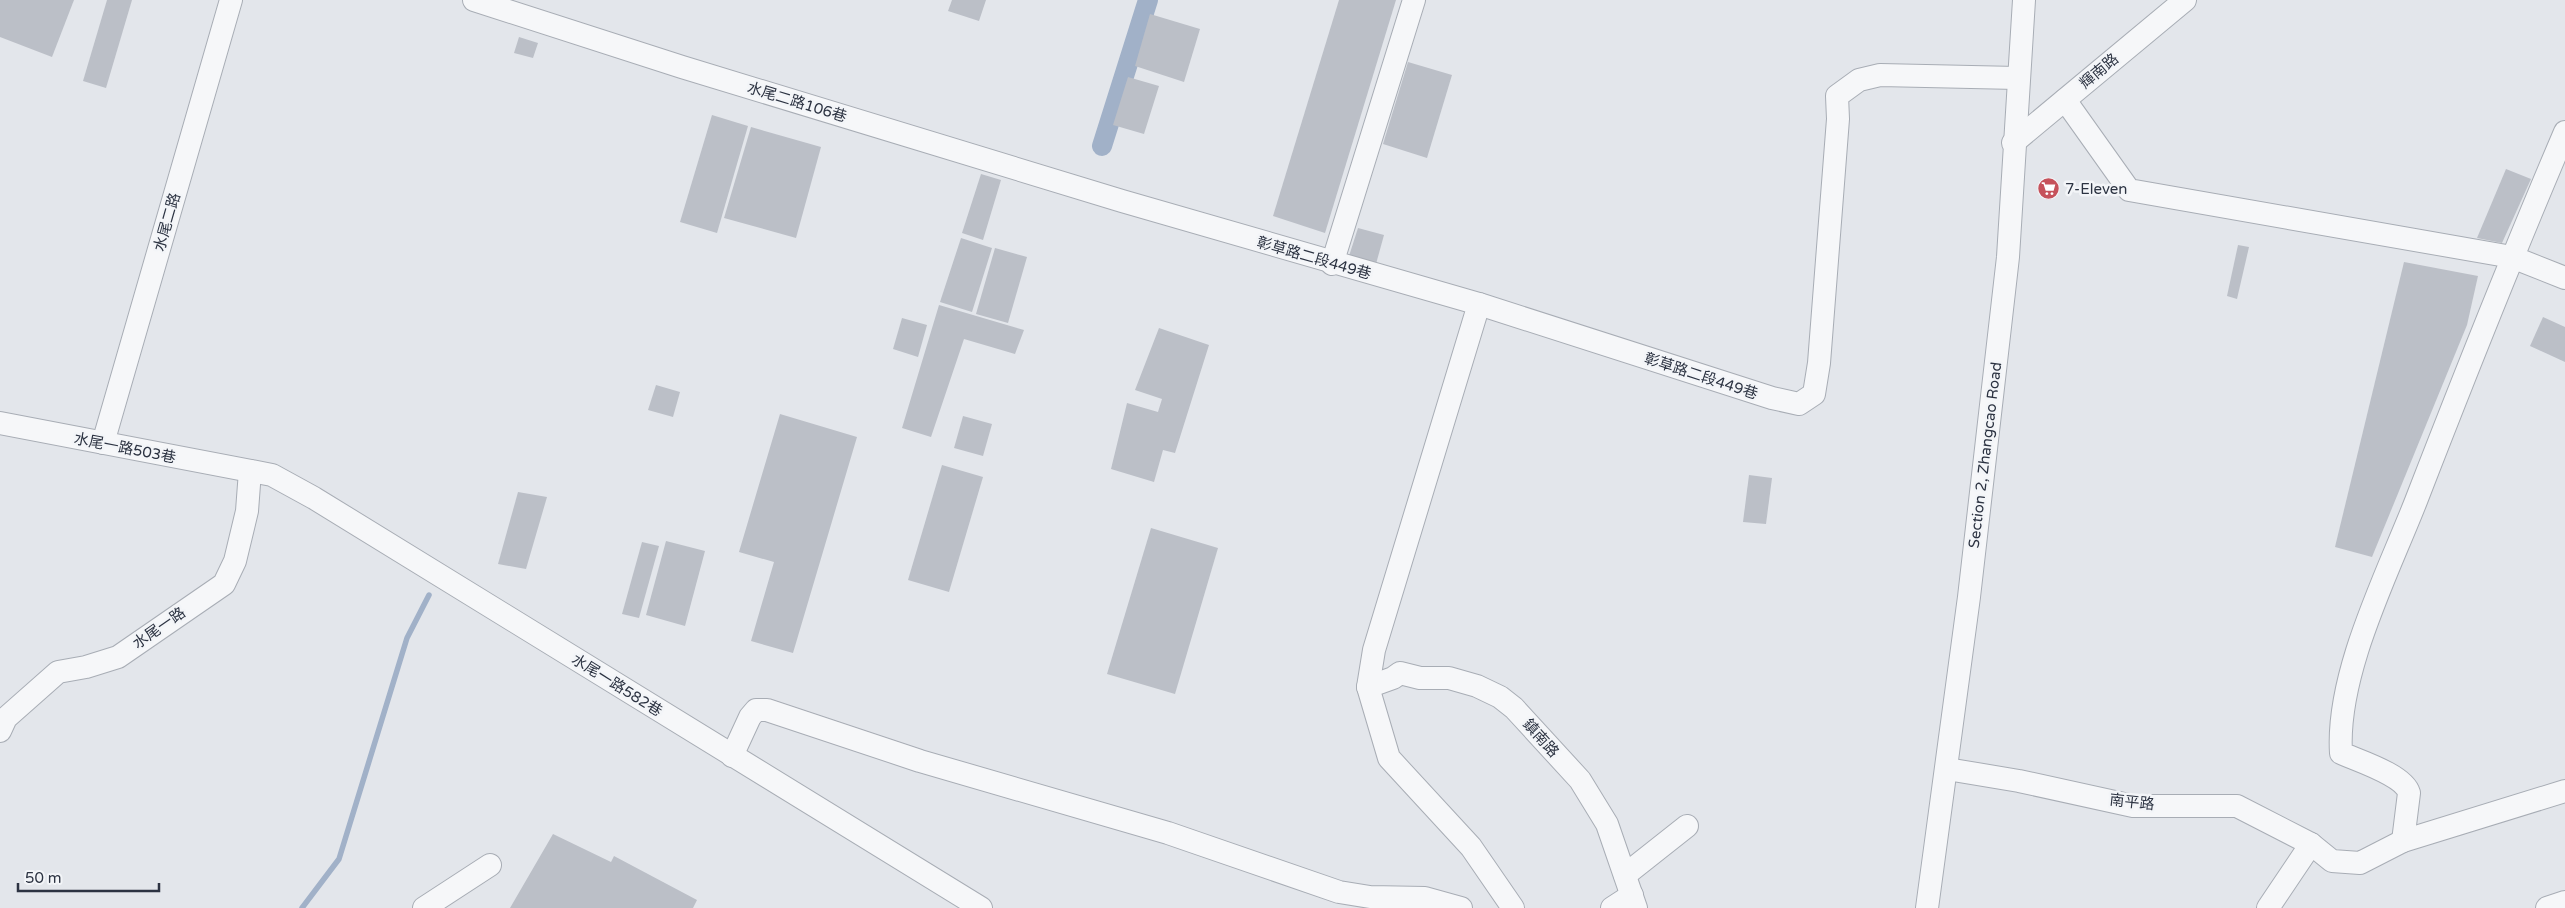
<svg xmlns="http://www.w3.org/2000/svg" width="2565" height="908" viewBox="0 0 2565 908" font-family="'Varela Round','Noto Sans TC',sans-serif">
  <rect width="100%" height="100%" fill="#e3e6eb"/>
  <g fill="none" stroke-linecap="round" stroke-linejoin="round">
    <path stroke="#a1b1c8" stroke-width="5.5" d="M302,908L339,859L407,638L429,595"/>
    <path stroke="#a1b1c8" stroke-width="20" d="M1102,146L1148,0"/>
  </g>
  <g fill="#bbbfc7">
    <path d="M0,0H74L52,57L0,37Z"/>
    <path d="M107,0H132L106,88L83,81Z"/>
    <path d="M952,0H986L979,21L948,11Z"/>
    <path d="M1339,0H1396L1325,233L1273,216Z"/>
    <path d="M1150,14L1200,29L1184,82L1135,66Z"/>
    <path d="M519,37L538,43L533,58L514,53Z"/>
    <path d="M1408,62L1452,75L1427,158L1383,144Z"/>
    <path d="M1128,77L1159,86L1144,134L1113,125Z"/>
    <path d="M712,115L748,126L717,233L680,222Z"/>
    <path d="M751,127L821,147L796,238L724,218Z"/>
    <path d="M2506,169L2531,179L2502,243L2477,238Z"/>
    <path d="M981,174L1001,180L983,240L962,233Z"/>
    <path d="M1358,228L1384,235L1376,264L1349,256Z"/>
    <path d="M961,238L992,248L972,312L940,302Z"/>
    <path d="M2238,245L2249,247L2237,299L2227,296Z"/>
    <path d="M995,248L1027,257L1008,323L976,314Z"/>
    <path d="M2404,262L2478,276L2467,325L2372,557L2335,547Z"/>
    <path d="M939,305L1024,330L1015,354L964,339L931,437L902,428Z"/>
    <path d="M2543,317L2565,327V362L2530,346Z"/>
    <path d="M902,318L927,325L918,357L893,349Z"/>
    <path d="M1159,328L1209,345L1175,453L1163,450L1154,482L1111,469L1127,403L1158,412L1162,399L1135,390Z"/>
    <path d="M656,385L680,392L673,417L648,410Z"/>
    <path d="M780,414L857,437L793,653L751,641L774,562L739,552Z"/>
    <path d="M963,416L992,424L983,456L954,448Z"/>
    <path d="M942,465L983,477L949,592L908,580Z"/>
    <path d="M1749,475L1772,478L1766,524L1743,522Z"/>
    <path d="M518,492L547,497L526,569L498,564Z"/>
    <path d="M1151,528L1218,548L1175,694L1107,674Z"/>
    <path d="M666,541L705,551L685,626L646,615Z"/>
    <path d="M642,542L659,546L639,618L622,614Z"/>
    <path d="M553,834L611,862L614,856L697,900L693,908H510Z"/>
  </g>
  <g fill="none" stroke-linecap="round" stroke-linejoin="round">
    <defs>
      <g id="minor">
        <path d="M474,0L682,67L1122,201L1479,304L1772,398L1799,404L1814,394L1819,363L1838,119L1837,96L1859,80L1880,75L2017,78"/>
        <path d="M2065,100L2129,190L2512,257L2565,278"/>
        <path d="M2013,143L2185,0"/>
        <path d="M1332,264L1414,0"/>
        <path d="M1479,304L1374,650L1368,687L1389,758L1471,847L1513,908"/>
        <path d="M0,423L272,475L314,498L981,908"/>
        <path d="M103,443L231,0"/>
        <path d="M1368,687L1393,678L1400,673L1420,678H1449L1477,686L1500,697L1514,708L1580,780L1607,824L1636,908"/>
        <path d="M0,731L6,718L58,672L86,667L118,657L224,584L235,561L247,511L250,471"/>
        <path d="M732,756L750,717L756,710H767L920,761L1168,833L1339,892L1370,897L1425,898L1461,908"/>
        <path d="M1947,769L2019,781L2133,806H2237L2311,844L2332,861L2360,863L2403,841L2565,791"/>
        <path d="M2403,841L2409,793C2404,775 2359,761 2341,753C2336,674 2387,575 2416,501C2464,377 2513,254 2565,132"/>
        <path d="M1625,875L1687,826"/>
        <path d="M424,908L490,865"/>
        <path d="M1612,908L1632,895"/>
        <path d="M1927,908L1969,597L2008,257L2024,0"/>
        <path d="M2268,908L2311,844"/>
        <path d="M2547,908L2565,902"/>
      </g>
    </defs>
    <use href="#minor" stroke="#a8adb5" stroke-width="24"/>
    <use href="#minor" stroke="#f6f7f9" stroke-width="22"/>
  </g>
  <defs>
    <symbol id="supermarket-disc" viewBox="-11 -11 22 22"><circle r="9.5" fill="#c6525b" stroke="#f3f5f8"/><path d="M-6-5.5h2.5l.6 2H6L4.5 2H-2.5L-4.4-4H-6ZM-1.5 3.2a1.3 1.3 0 1 0 .1 0ZM3 3.2a1.3 1.3 0 1 0 .1 0Z" fill="#fff"/></symbol>
  </defs>
  <g fill-rule="evenodd">
    <use href="#supermarket-disc" x="2036" y="176" width="25" height="25"/>
  </g>
  <g text-anchor="middle" dominant-baseline="central" stroke-width="5" stroke-linejoin="round" paint-order="stroke">
    <g font-size="15" fill="#2c3342" stroke="#f3f5f8">
      <text transform="translate(2099 71) rotate(-40)">輝南路</text>
      <text transform="translate(797 102) rotate(17)">水尾二路106巷</text>
      <text transform="translate(167 222) rotate(-74)">水尾二路</text>
      <text transform="translate(1314 258) rotate(16)">彰草路二段449巷</text>
      <text transform="translate(1701 376) rotate(18)">彰草路二段449巷</text>
      <text transform="translate(125 448) rotate(11)">水尾一路503巷</text>
      <text transform="translate(1985 455) rotate(-83)">Section 2, Zhangcao Road</text>
      <text transform="translate(159 628) rotate(-35)">水尾一路</text>
      <text transform="translate(617 685) rotate(32)">水尾一路582巷</text>
      <text transform="translate(1541 738) rotate(48)">鎮南路</text>
      <text transform="translate(2132 802) rotate(6)">南平路</text>
    </g>
    <g font-size="15" fill="#2c3342" stroke="#f3f5f8" text-anchor="start">
      <text x="2065" y="189">7-Eleven</text>
    </g>
  </g>
  <path d="M18 883v8h141v-8" fill="none" stroke="#2c3342" stroke-width="2.5"/>
  <text x="25" y="883" font-size="15" fill="#2c3342" stroke="#f3f5f8" stroke-width="4" paint-order="stroke">50 m</text>
</svg>
